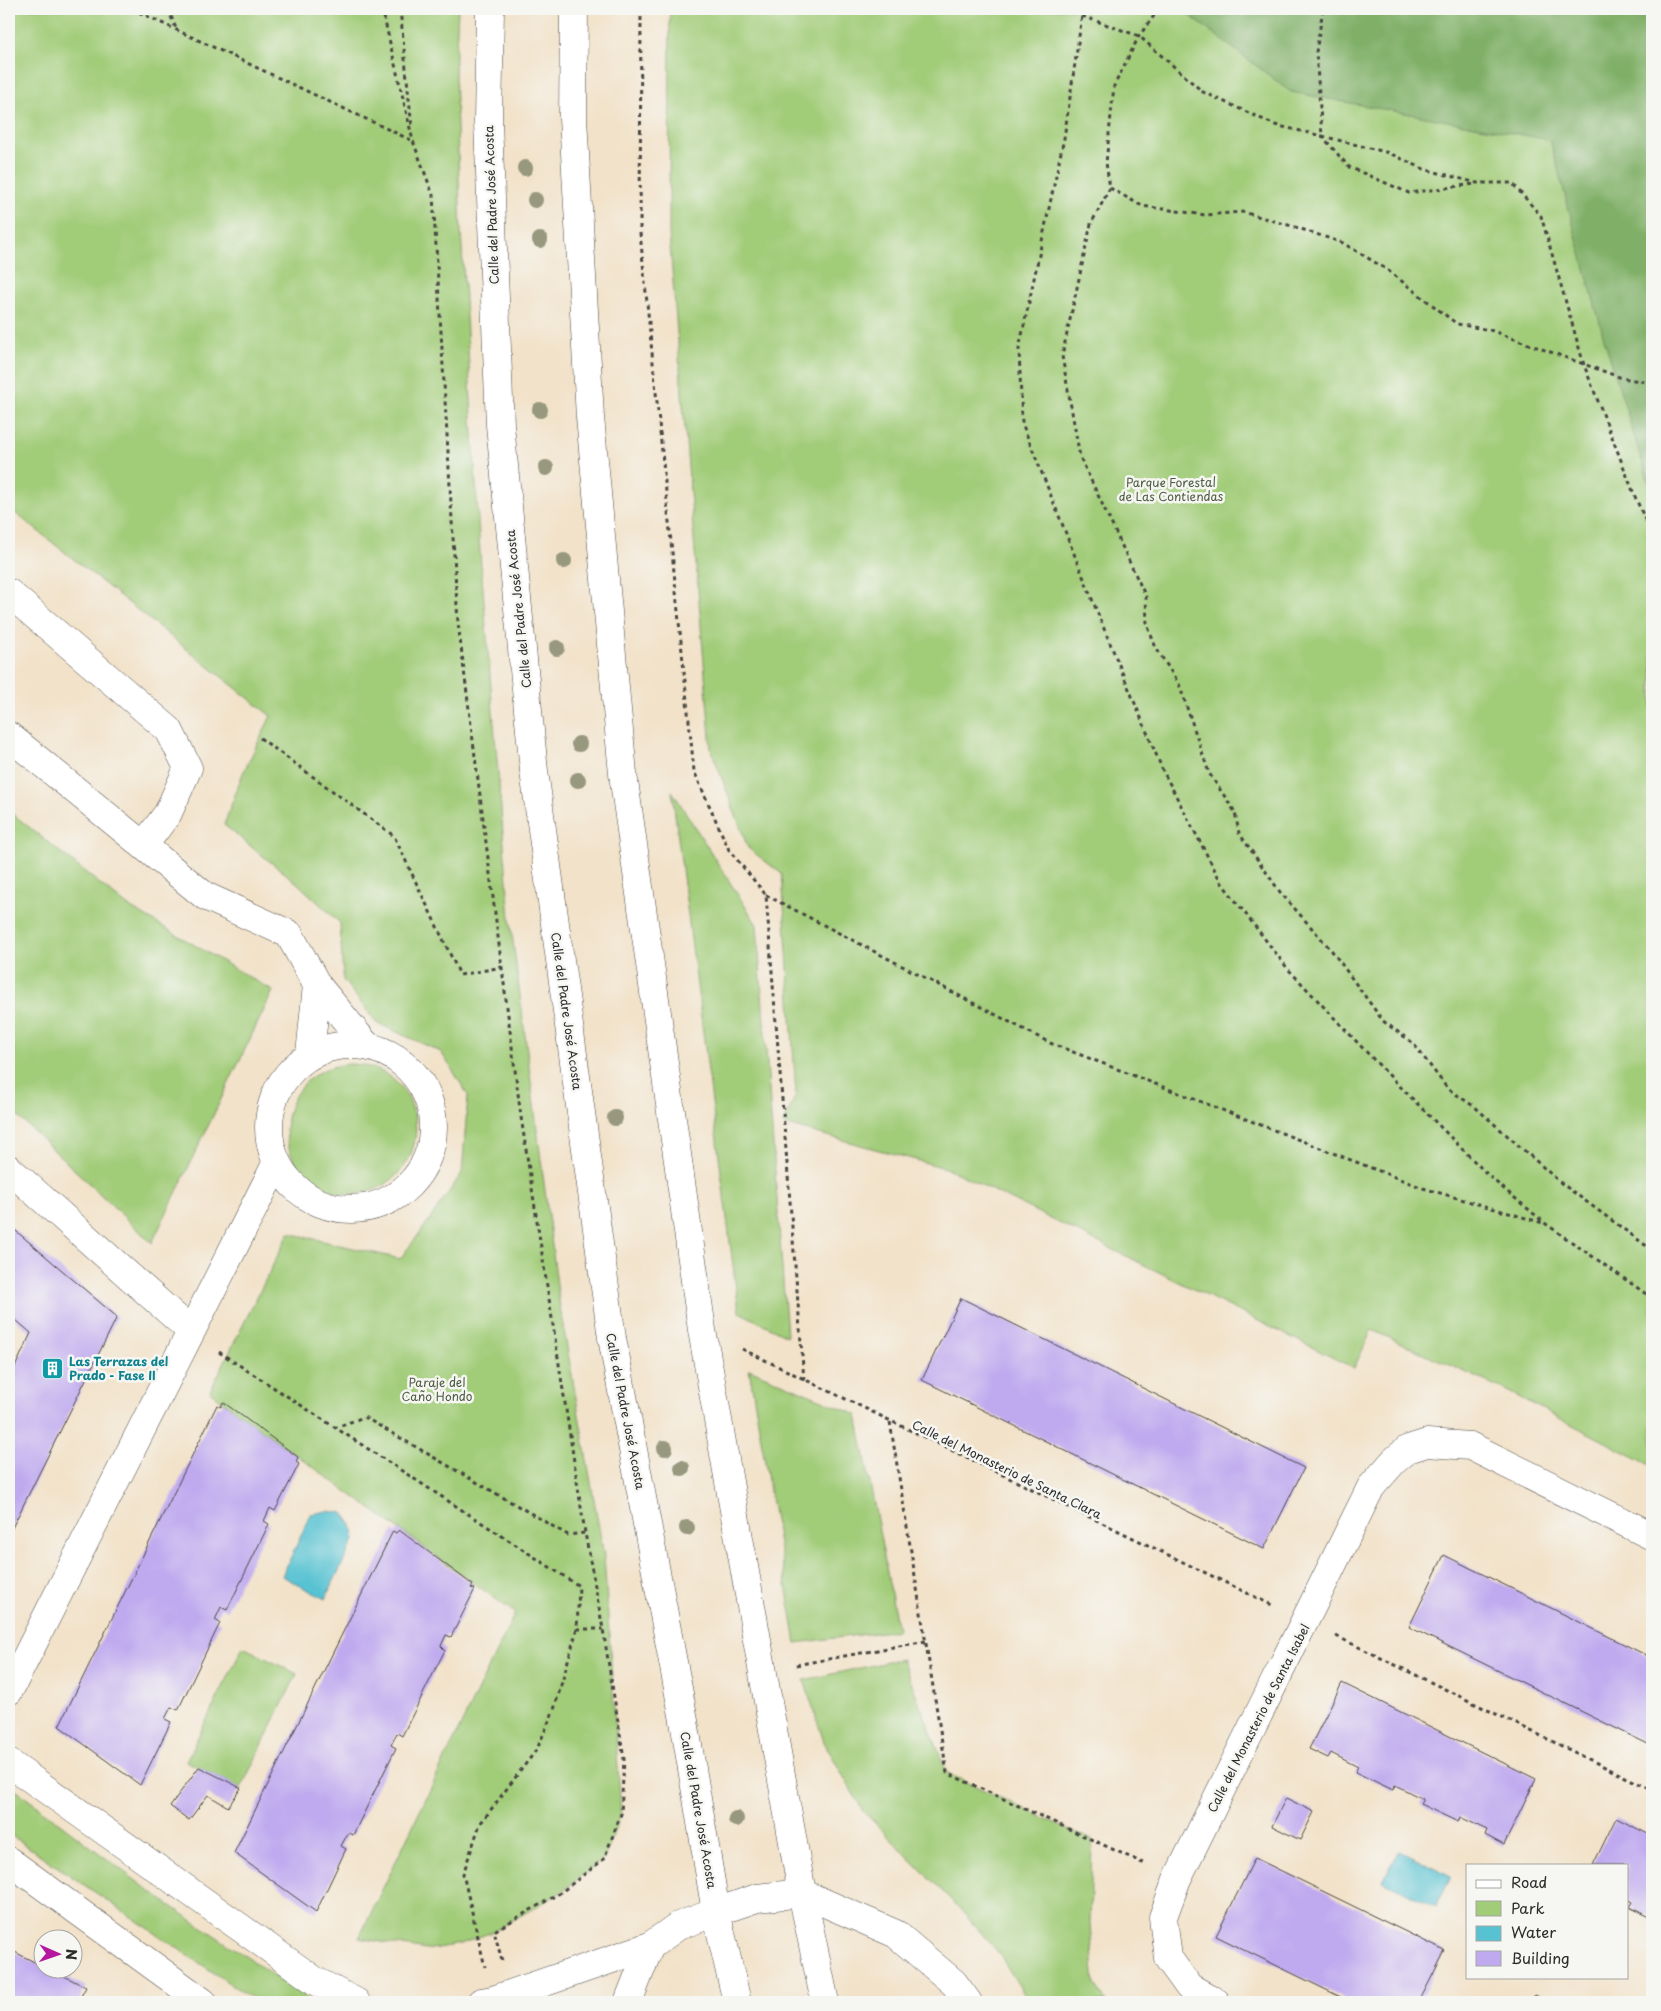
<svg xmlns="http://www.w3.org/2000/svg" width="1661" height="2011" viewBox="0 0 1661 2011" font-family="'Playpen Sans',sans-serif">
  <rect width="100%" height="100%" fill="#f6f6f2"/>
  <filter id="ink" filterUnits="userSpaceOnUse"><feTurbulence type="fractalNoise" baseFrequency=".02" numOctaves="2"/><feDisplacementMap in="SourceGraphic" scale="10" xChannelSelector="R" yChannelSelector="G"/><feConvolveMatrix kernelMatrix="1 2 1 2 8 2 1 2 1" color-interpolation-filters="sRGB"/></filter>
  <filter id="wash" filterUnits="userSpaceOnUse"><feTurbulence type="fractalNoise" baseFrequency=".0096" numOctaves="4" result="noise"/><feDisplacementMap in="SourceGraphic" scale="20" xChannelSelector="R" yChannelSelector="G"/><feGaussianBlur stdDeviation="1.12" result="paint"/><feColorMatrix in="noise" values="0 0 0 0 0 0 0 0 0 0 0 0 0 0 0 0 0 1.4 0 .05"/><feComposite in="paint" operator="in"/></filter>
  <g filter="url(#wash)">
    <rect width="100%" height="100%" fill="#f2e2c9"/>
    <g fill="#a1cc78" stroke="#667c52">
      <path d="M9,9H458L455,74L461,231L480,553L510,918L560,1308L604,1556L621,1814L604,1859L560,1893L494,1931L461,1944L426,1950L359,1938L515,1613L223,1402L210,1391L289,1233L400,1259L428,1222L462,1173L468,1095L441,1052L377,1023L343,980L340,923L296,882L224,825L243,773L271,716L9,508Z"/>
      <path d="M670,9H1652V1466L1505,1390L1372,1330L1354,1368L949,1169L783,1124L796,1095L782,874L748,848L711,749L669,233Z"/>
      <path d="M672,791L757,925L787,1336L739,1312Z"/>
      <path d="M9,811L126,905L273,991L152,1243L9,1108Z"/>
      <circle cx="351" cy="1129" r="65"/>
      <path d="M749,1369L857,1415L898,1630L796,1643Z"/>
      <path d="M243,1647L297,1674L241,1788L186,1761Z"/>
      <path d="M902,1659L947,1773L1092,1840L1090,1924L1095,1985L1106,2002H1029L998,1952L960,1909L863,1811L824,1742L804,1680Z"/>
      <path d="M9,1785L155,1895L313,2002H257L9,1834Z"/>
    </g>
    <path fill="#80b068" stroke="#566e4a" d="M1181,9H1652V493L1605,342L1550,140L1291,92Z"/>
    <g fill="#57c2d2" stroke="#41767e">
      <path d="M327,1511L343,1513L352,1525L355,1538L325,1599L282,1576L311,1514Z"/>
      <path d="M1399,1851L1451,1877L1436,1907L1383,1881Z"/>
    </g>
    <g id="blocks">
      <g fill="#c0aaef">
        <path d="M9,1225L117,1317L9,1534V1380L31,1333L9,1314Z"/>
        <path d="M961,1298L1304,1468L1264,1549L922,1380Z"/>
        <path d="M223,1402L298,1457L296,1462L299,1464L275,1511L270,1508L264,1521L269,1524L227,1610L221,1607L215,1620L220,1623L178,1710L171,1707L165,1719L171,1722L140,1785L59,1726L217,1405L221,1407Z"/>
        <path d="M399,1530L473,1585L471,1588L475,1589L451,1637L446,1635L441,1646L445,1650L402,1736L397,1733L391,1745L396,1748L353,1835L348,1833L341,1846L346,1849L316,1912L234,1853L393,1531L396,1533Z"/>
        <path d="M1444,1555L1652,1658V1746L1409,1627Z"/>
        <path d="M1342,1683L1536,1779L1504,1845L1485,1835L1487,1830L1460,1817L1458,1822L1420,1804L1423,1799L1395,1785L1393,1790L1355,1772L1358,1767L1331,1753L1328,1758L1309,1749Z"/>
        <path d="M199,1767L241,1788L228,1807L208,1795L189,1820L170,1806Z"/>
        <path d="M1286,1798L1314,1812L1300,1840L1272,1826Z"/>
        <path d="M1616,1818L1652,1836V1918L1629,1907L1632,1902L1627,1899V1865H1593Z"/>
        <path d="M1255,1858L1445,1951L1419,2002H1351L1216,1936Z"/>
        <path d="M9,1949L42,1966V1968H48L86,1987L78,2002H9Z"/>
        <path d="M1534,1995L1549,2002H1531Z"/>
      </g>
    </g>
  </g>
  <g filter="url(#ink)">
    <use href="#blocks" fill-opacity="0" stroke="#494643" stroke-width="1"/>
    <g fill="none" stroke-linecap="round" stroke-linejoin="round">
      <defs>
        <g id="pedestrian">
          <path d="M9,1169L191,1331"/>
          <path d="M9,1691L276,1164"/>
        </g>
        <g id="minor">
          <path d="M9,593L169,730L188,768L168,813L144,845"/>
          <path d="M9,736L205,896L289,934L317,985L367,1046"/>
          <circle cx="351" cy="1127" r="82"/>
          <path d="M310,1055L317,985"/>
          <path d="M1216,2002L1189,1987L1168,1958L1163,1917L1177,1879L1371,1487L1394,1461L1408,1449L1427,1443L1470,1446L1652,1536"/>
        </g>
        <g id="secondary">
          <path d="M9,1763L314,1980L356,2002"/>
          <path d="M9,1861L203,2002"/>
          <path d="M481,2002L493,2000L650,1946L678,1926L716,1912L757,1898L802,1893L896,1934L954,1983L968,2002"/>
          <path d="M628,2002L650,1946"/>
        </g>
        <g id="trunk">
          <path d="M490,9L488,122L500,425L534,771L612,1338L683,1715L716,1912L737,2002"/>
          <path d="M574,9L573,118L590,417L623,774L702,1330L802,1893L825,2002"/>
        </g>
      </defs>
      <use href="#pedestrian" stroke="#494643" stroke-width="29"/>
      <use href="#minor" stroke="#494643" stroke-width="29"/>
      <use href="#secondary" stroke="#494643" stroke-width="29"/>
      <use href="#trunk" stroke="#494643" stroke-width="29"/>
      <g stroke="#494643" stroke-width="3" stroke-dasharray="4 4" stroke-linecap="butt">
        <path d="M132,9L413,141"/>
        <path d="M168,9L177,31"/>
        <path d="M382,9L413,141L433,195L458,623L521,1117L585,1533L603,1629L624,1759L621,1814L604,1859L560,1893L494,1931L502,1961"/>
        <path d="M400,9L412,128"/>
        <path d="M641,9L640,233L694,771L729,850L766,895L804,1380"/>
        <path d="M1083,9L1064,138L1019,349L1022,423L1100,619L1163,771L1221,882L1288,969L1374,1060L1491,1178L1546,1224L1652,1298"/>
        <path d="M1159,9L1139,36L1114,86L1106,163L1110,188L1142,206L1205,215L1243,212L1295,227L1343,243L1386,269L1457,324L1490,330L1622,378L1652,383"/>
        <path d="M1323,9L1316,52L1322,136L1389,153L1424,169L1477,183H1512L1541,216L1584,365L1636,499L1652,535"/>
        <path d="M1082,16L1139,36L1203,92L1275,125L1322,136L1349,167L1409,193L1474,184"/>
        <path d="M1110,188L1091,224L1062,356L1080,457L1146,597L1147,624L1156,648L1179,684L1209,773L1235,812L1239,833L1280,892L1332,951L1383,1021L1413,1043L1447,1088L1475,1107L1561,1183L1652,1250"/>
        <path d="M260,738L394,836L460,975L502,967"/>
        <path d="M766,895L1050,1043L1423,1188L1543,1223"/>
        <path d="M742,1349L1274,1606"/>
        <path d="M219,1352L579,1586L577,1629L554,1710L537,1749L480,1824L463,1874L485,1967"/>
        <path d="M890,1422L947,1773L1147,1865"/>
        <path d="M334,1428L364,1417L568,1535L585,1533"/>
        <path d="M577,1629H603"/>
        <path d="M1336,1636L1652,1790"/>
        <path d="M796,1665L926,1641"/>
      </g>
      <use href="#pedestrian" stroke="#fff" stroke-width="28"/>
      <use href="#minor" stroke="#fff" stroke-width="28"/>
      <use href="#secondary" stroke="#fff" stroke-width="28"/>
      <use href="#trunk" stroke="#fff" stroke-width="28"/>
    </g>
    <g fill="#98987f">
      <circle cx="525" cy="168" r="8"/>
      <circle cx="535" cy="200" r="8"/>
      <circle cx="540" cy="240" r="8"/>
      <circle cx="540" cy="410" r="8"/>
      <circle cx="546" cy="468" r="8"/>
      <circle cx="564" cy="561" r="8"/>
      <circle cx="557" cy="648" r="8"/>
      <circle cx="579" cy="744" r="8"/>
      <circle cx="578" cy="780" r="8"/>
      <circle cx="615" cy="1118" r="8"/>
      <circle cx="665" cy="1448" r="8"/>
      <circle cx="682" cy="1468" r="8"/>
      <circle cx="687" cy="1528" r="8"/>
      <circle cx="736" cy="1819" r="8"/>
    </g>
  </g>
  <defs>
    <symbol id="building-square" viewBox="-11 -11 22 22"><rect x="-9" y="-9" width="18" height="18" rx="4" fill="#0f9aa8" stroke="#f6f6f2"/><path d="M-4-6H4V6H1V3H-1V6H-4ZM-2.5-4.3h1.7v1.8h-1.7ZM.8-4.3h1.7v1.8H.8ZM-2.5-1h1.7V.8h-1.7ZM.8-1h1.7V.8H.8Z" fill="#fff"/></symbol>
  </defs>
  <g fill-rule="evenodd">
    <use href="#building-square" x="40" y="1356" width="25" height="25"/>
  </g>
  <g text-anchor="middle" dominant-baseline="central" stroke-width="5" stroke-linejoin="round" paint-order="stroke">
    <g font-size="12" fill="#2b2b2b" stroke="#f6f6f2">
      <text transform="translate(491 205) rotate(-92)">Calle del Padre José Acosta</text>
      <text transform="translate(518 609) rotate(-96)">Calle del Padre José Acosta</text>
      <text transform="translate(567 1011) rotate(82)">Calle del Padre José Acosta</text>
      <text transform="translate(626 1411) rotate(79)">Calle del Padre José Acosta</text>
      <text transform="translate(1007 1469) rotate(26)">Calle del Monasterio de Santa Clara</text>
      <text transform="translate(1258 1718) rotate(-63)">Calle del Monasterio de Santa Isabel</text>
      <text transform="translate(699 1810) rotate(80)">Calle del Padre José Acosta</text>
    </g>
    <g font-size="12" fill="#4e5b42" stroke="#f6f6f2">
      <text x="1171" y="482">Parque Forestal<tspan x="1171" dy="14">de Las Contiendas</tspan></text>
      <text x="437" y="1382">Paraje del<tspan x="437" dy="14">Caño Hondo</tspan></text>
    </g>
    <g font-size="12" font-weight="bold" fill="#0d838f" stroke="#f6f6f2" text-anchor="start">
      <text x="69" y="1361">Las Terrazas del<tspan x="69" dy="14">Prado - Fase II</tspan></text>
    </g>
  </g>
  <rect width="1661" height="2011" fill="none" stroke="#f6f6f2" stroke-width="30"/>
  <rect x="1466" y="1864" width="162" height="115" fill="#f6f6f2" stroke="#a5a5a2"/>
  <rect x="1476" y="1880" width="25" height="8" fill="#ffffff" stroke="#a5a5a2"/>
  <text x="1511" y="1888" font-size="15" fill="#2b2b2b">Road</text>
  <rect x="1476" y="1901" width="25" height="15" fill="#a1cc78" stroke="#a5a5a2"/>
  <text x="1511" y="1914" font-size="15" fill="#2b2b2b">Park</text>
  <rect x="1476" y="1926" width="25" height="15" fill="#57c2d2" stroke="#a5a5a2"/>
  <text x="1511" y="1938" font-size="15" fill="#2b2b2b">Water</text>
  <rect x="1476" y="1951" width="25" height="15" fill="#c0aaef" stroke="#a5a5a2"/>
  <text x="1511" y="1964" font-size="15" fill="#2b2b2b">Building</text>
  <g transform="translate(58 1954) rotate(92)"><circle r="24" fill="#f6f6f2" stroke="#a5a5a2"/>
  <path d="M0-4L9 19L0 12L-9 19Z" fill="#b5179e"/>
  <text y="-8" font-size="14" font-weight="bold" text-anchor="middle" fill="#2b2b2b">N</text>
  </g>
</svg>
